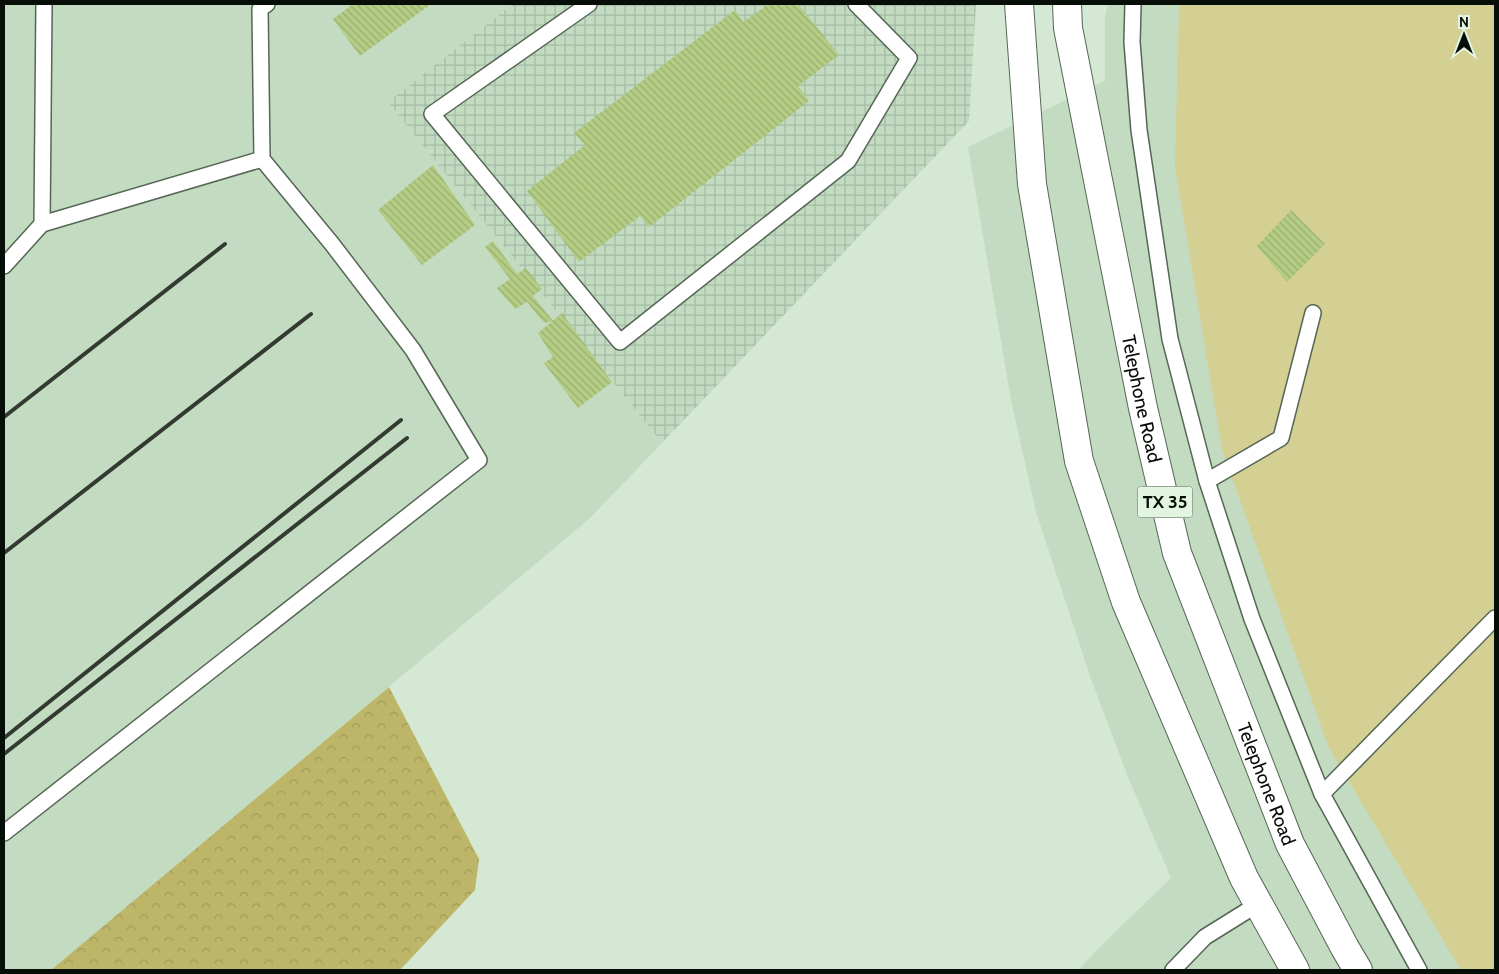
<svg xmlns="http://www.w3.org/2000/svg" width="1499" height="974" viewBox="0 0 1499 974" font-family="Cabin,sans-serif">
  <defs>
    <pattern id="industrial-grid" width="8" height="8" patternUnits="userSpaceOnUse" patternTransform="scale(1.25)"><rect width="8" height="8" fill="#c2dbc1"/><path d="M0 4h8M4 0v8" fill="none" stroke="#a5bba4"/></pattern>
    <pattern id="forest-crowns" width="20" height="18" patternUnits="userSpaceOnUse" patternTransform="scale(1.25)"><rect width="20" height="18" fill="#bdb669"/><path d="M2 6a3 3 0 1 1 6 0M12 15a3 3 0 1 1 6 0" fill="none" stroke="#a19b5a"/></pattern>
    <pattern id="building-back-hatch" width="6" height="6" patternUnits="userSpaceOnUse" patternTransform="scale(1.25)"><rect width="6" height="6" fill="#b4cc84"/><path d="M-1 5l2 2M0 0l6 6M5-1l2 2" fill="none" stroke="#99ae70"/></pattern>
  </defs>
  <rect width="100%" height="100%" fill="#d4e8d3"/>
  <g fill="#c2dbc1">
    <path d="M4,4H513L388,102L662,443L589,519L51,970H4Z"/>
    <path d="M1108,4H1495V970H1078L1111,936L1171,878L1128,777L1091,679L1036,512L1011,400L968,147L1105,81V17Z"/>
  </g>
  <path fill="url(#industrial-grid)" d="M513,4H976L969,121L662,443L388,102Z"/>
  <path fill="#d4cf92" d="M1179,4H1495V970H1461L1329,748L1222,450L1175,167Z"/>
  <path fill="url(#forest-crowns)" d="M389,687L479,859L475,890L400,970H51Z"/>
  <g fill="url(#building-back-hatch)">
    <path d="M353,4H431L360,56L333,19Z"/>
    <path d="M769,4H798L839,55L798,86L809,101L649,227L640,216L579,262L527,191L585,145L574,133L735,10L743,22Z"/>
    <path d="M433,165L475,225L422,265L378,210Z"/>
    <path d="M1291,210L1325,244L1287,282L1257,246Z"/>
    <path d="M493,241L517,274L526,268L542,289L533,296L553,321L544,323L527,302L515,309L497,288L510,279L485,247Z"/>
    <path d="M562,313L612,382L578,408L544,363L553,357L538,333Z"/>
  </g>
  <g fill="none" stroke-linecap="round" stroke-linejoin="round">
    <defs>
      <g id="lane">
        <path d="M589,4L432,114L620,342L848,161L909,58L856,4"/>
        <path d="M1133,4L1132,42L1139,130L1170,339L1207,481L1252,619L1322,794L1419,970"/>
        <path d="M42,224L262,159"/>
        <path d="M4,266L42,224L44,4"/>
        <path d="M1207,481L1281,438L1313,313"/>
        <path d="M1322,794L1495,618"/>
        <path d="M4,833L479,460L413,350L332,244L262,159L260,9L267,4"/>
        <path d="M1173,970L1205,937L1258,904"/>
      </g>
      <g id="primary">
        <path d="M1019,4L1032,184L1079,461L1126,602L1244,878L1295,970"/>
        <path id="s1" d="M1067,4L1068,28L1143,408L1177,553L1290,844L1345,948L1358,970"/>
      </g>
    </defs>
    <use href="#lane" stroke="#566755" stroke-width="18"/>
    <use href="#primary" stroke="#566755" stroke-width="30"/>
    <use href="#lane" stroke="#fff" stroke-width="15"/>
    <use href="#primary" stroke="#fff" stroke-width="28"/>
    <g stroke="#323a31" stroke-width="4">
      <path d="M4,417L225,244"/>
      <path d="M4,553L311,314"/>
      <path d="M4,738L401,420"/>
      <path d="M4,754L407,438"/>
    </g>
  </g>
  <g text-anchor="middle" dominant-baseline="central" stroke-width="4" stroke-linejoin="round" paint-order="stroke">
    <rect fill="#e1f5e0" stroke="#485348" stroke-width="1" x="1137.5" y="486.5" width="55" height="31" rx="4"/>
    <g font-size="18" font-weight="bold" fill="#070d07">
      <text x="1165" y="502">TX 35</text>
    </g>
    <g font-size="19" fill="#070d07" stroke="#e1f5e0">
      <text stroke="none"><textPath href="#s1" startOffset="402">Telephone Road</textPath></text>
      <text stroke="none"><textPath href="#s1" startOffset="808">Telephone Road</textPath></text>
    </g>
  </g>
  <rect width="1499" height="974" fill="none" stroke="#070d07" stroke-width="10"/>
  <g transform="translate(1464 35)" stroke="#e1f5e0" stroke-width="4" paint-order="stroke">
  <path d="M0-4L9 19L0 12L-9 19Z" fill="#070d07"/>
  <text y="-8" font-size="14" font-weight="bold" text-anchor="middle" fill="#070d07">N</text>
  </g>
</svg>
